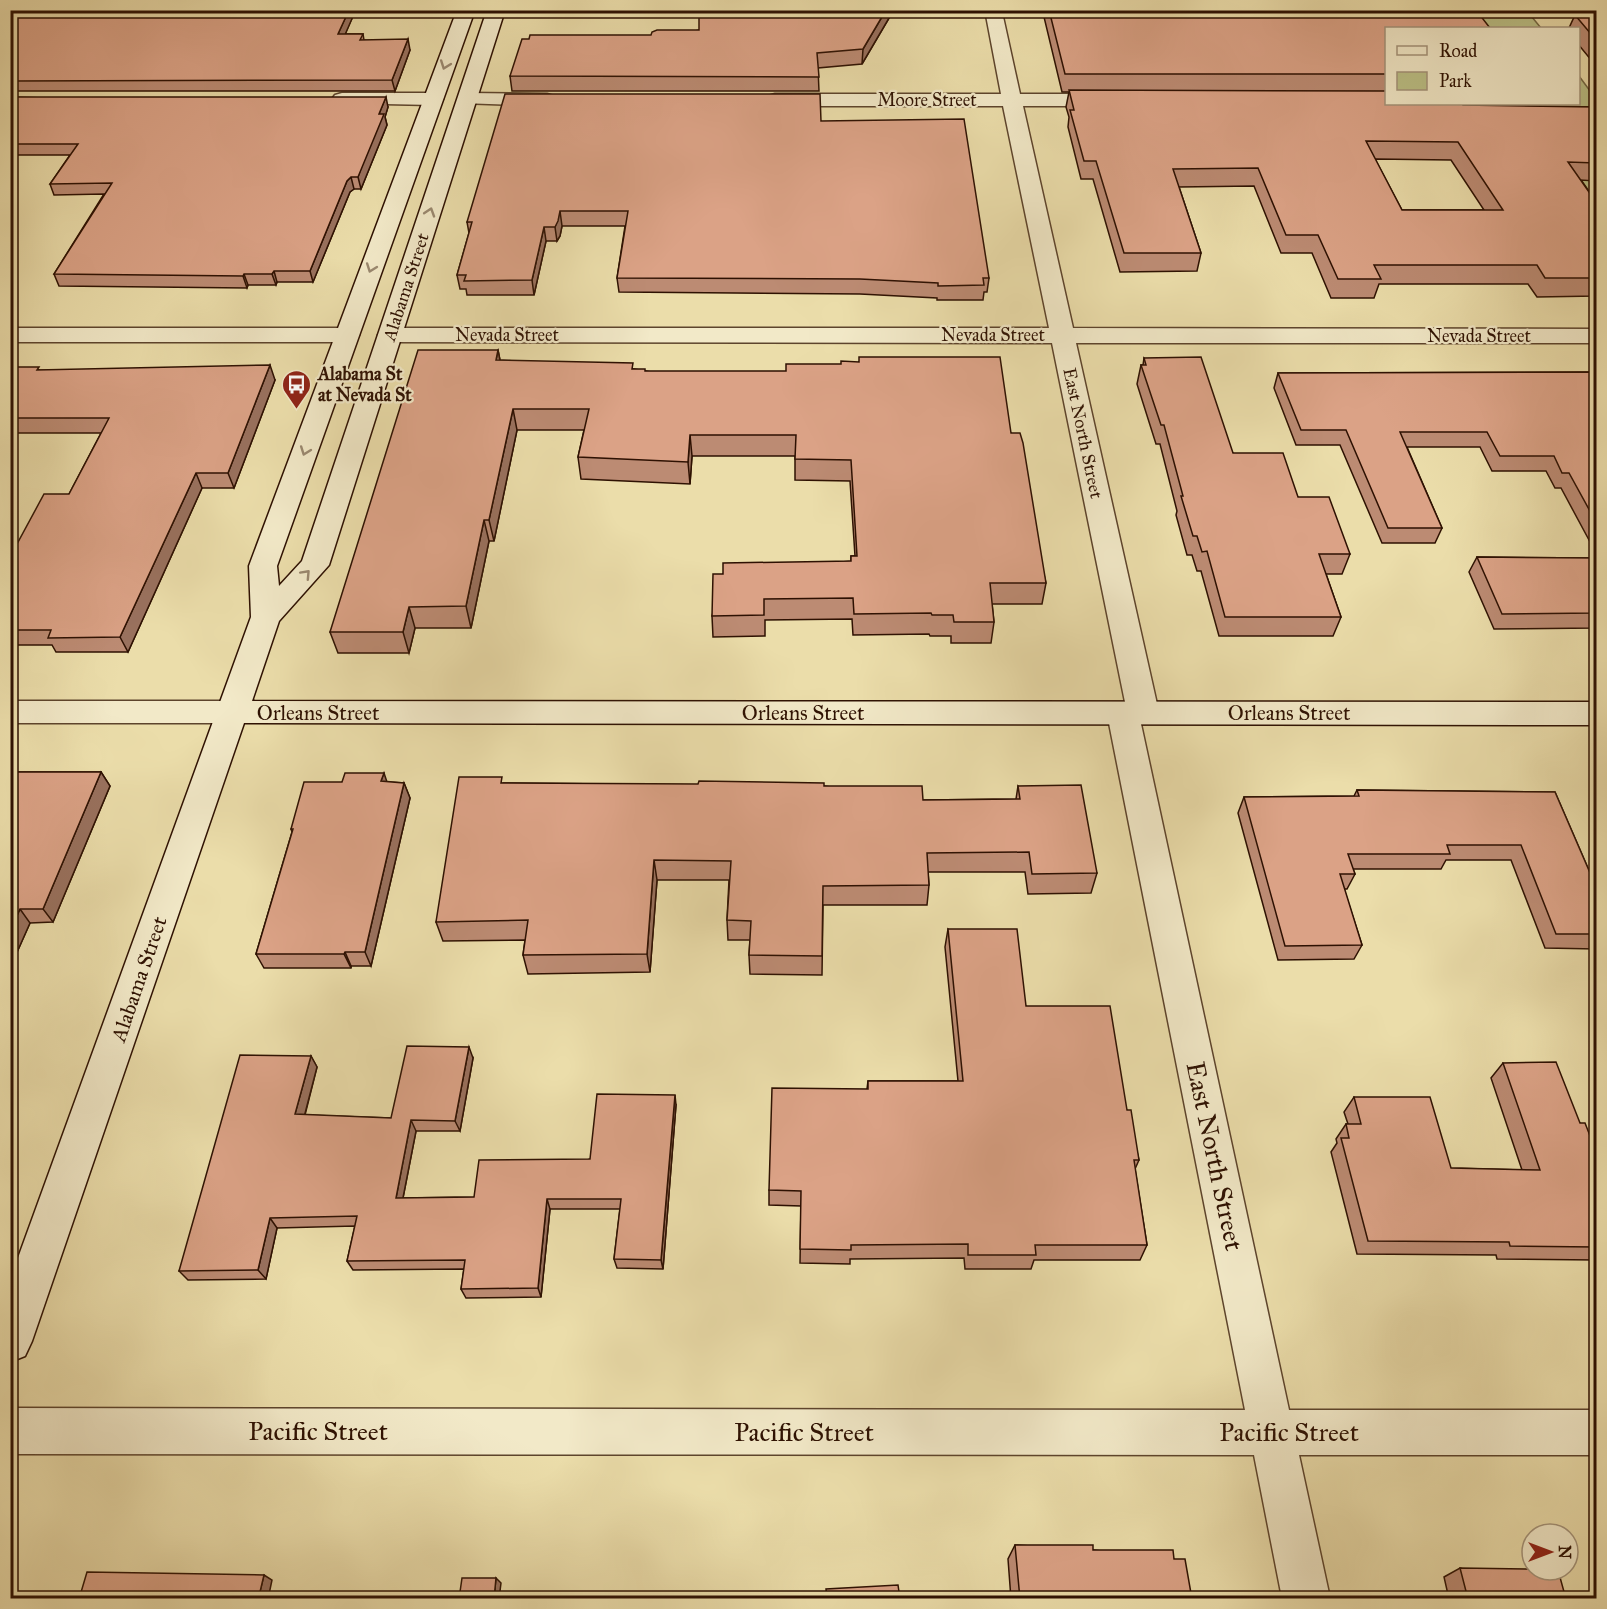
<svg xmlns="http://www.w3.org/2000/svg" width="1607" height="1609" viewBox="0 0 1607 1609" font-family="'IM FELL Great Primer',serif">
  <rect width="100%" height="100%" fill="#ebddaa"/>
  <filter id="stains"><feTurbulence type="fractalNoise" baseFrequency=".00333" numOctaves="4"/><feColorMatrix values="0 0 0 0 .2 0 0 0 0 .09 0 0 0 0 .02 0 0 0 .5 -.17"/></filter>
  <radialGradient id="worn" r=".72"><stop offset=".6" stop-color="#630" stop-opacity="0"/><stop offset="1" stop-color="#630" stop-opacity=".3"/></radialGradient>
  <g fill="#bbc086" stroke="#746844" stroke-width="1.5">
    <path d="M1462,11H1527L1541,28H1474Z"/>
    <path d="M1579,76L1596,99V201L1527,104H1578Z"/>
  </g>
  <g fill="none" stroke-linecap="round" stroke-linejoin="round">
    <defs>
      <g id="minor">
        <path d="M985,10L1002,12L1020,94H1111L1118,96L1121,100L1118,104L1111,106H1023L1073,328L1596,329V343H1076L1159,713L1154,721L1141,724L1289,1410H1596V1455H1299L1330,1598H1282L1254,1455L10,1454V1408L1245,1410L1107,713L1112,705L1125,702L1052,343L390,342L382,340L378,335L382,330L390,328H1049L1003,106H775L768,104L765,100L768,96L775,94H1001Z"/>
        <path d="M342,93H433L440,95L443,99L440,103L433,105L335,103L332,99L335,95Z"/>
        <path d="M468,93L547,94L554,96L557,100L554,104L547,106L461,103L458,99L461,95Z"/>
        <path d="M10,328H347L355,330L359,335L355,340L347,342H10Z"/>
        <path d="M10,701H232L243,704L248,712L243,720L232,723H10Z"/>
      </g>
      <path id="secondary" d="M457,10H475L277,566L279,586L302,561L487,10H505L329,565L279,621L252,701L1596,702V725L244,723L32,1341L25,1356L10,1362V1280L251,617L249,566Z"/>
    </defs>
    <use href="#minor" stroke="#5d442c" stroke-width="3"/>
    <use href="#secondary" stroke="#2e1102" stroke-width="3"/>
    <use href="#minor" fill="#f2e9c8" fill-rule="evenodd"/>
    <use href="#secondary" fill="#f2e9c8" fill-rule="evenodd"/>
  </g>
  <g fill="#bc8b73" stroke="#2e1102" stroke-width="1.5" fill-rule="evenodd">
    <path d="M10,10H353L354,14L345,34H363L364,40L410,50L395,91H10Z"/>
    <path d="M1045,10H1476L1386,28V104L1596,107V181L1581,180L1596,202V296L1537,297L1528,284H1379L1374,298H1331L1312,253H1281L1254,186L1179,187L1201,253L1197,271L1120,272L1093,179H1081L1068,127L1069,117L1066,107L1069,92H1062L1044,17ZM1375,159L1451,160L1484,210H1402Z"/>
    <path d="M1596,10V66L1578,44V28H1569L1575,15Z"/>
    <path d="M892,13L862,64L818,68L819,91H512L510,76L699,30Z"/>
    <path d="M10,97L388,107L385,117L387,125L361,189H354L350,192L313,282H277L276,285H248L247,288L59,286L54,274L104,194L54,195L50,184L70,155H10Z"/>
    <path d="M821,121L989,278L987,292H984L983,300H937V298L860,294L619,292L617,278L625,226H562L560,236L557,241H546L534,295H467L466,289H460L457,275L469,233L467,222Z"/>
    <path d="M498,350L500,360L634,369L1011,433L1046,583L1042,604H992L994,622L991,643H951V636H930L929,634L853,635L852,619L765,620V636L713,637L712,616L723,574L851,561V556H855L850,481L795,480V456H692L690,484L581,479L578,457L584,430H517L494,541H489L471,628H415L409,653H338L330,632Z"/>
    <path d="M1144,358L1233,453L1298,497L1350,554L1342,574H1326L1341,617L1333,636H1219L1201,571H1197L1192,555H1187L1176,515L1177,511L1160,444H1156L1137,384L1141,365H1143Z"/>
    <path d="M10,367L40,370L275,380L234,488H202L128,652H56L52,645H10V557L69,494L101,433H10Z"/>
    <path d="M1596,372V553L1561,488H1555L1546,471H1492L1480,447H1407L1442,528L1435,543H1382L1340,445H1296L1274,388L1278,373Z"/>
    <path d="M1477,557L1596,558V628L1494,629L1469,572Z"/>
    <path d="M10,772H101L110,786L53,922L30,923L10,968Z"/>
    <path d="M342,782H387L404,783L410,798L371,966H351V968H264L256,954L292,832L291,829Z"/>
    <path d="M503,783L824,786L923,800L1016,799L1018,786L1097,873L1091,893L1028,894L1025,872H928L929,885L927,905H823L822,975L750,974L749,955L750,940H728L727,920L729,880H657L650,972L528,974L523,955L525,940L443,941L436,922Z"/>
    <path d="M1357,790L1555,792L1594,882H1596V949L1545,948L1511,860H1446L1441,869H1353L1355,874L1347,889H1344L1362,945L1354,959L1278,960L1238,813L1244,797L1354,796Z"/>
    <path d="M948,929L1026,1006L1127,1110L1139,1160L1135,1169L1147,1245L1140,1260H1034L1031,1269H965L964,1258L850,1259V1264L800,1263L801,1206L769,1205V1190L867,1089L868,1081H958L945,947Z"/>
    <path d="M311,1056L317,1067L305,1115L391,1118L473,1058L460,1131H416L403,1198L474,1197L590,1159L676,1105L663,1269L617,1268L614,1259L620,1209H550L541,1297L466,1298L461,1289L464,1269L353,1270L347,1261L355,1226L277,1228L266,1279L188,1280L179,1271Z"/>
    <path d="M1503,1063L1580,1123L1594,1146H1596V1260L1497,1259L1496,1255L1357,1254L1331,1152L1337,1143L1336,1139L1346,1124H1348L1344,1112L1354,1097L1451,1168L1522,1170L1491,1078Z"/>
    <path d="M1015,1545L1093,1550L1174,1559L1192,1599H1011L1008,1559Z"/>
    <path d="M1460,1568L1566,1599H1449L1444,1577Z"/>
  </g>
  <g fill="#99715e" stroke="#2e1102" stroke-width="1.5">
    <path d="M349,10H353L354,14L341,44L338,34Z"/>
    <path d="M886,10H892V13L862,64L863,49Z"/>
    <path d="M408,39L410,50L395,91L392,80Z"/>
    <path d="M386,97L388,107L385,117L387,125L361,189L358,177L379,114Z"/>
    <path d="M351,177L354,189L350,192L313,282L310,271L347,181Z"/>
    <path d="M560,211L562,226L560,236L557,241L555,227Z"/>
    <path d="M544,227L546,241L534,295L532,280Z"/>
    <path d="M274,271L277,282L276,285L272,274Z"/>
    <path d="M244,274L248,285L247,288L243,276Z"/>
    <path d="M498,350L502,371L496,360Z"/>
    <path d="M270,365L275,380L234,488L228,473Z"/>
    <path d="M513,409L517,430L494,541L489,520Z"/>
    <path d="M690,435L692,456L690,484L688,462Z"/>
    <path d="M196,473L202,488L128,652L120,637Z"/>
    <path d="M484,520L489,541L471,628L466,606Z"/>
    <path d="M409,607L415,628L409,653L403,632Z"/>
    <path d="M101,772L110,786L53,922L43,909Z"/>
    <path d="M384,773L389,788L381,781Z"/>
    <path d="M404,783L410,798L371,966L365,952Z"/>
    <path d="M654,860L657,880L650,972L647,954Z"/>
    <path d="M20,909L30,923L10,968V931Z"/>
    <path d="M345,952L351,966V968L344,954Z"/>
    <path d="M469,1047L473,1058L460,1131L455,1121Z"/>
    <path d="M311,1056L317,1067L302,1125L295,1114Z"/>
    <path d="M675,1095L676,1105L663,1269L661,1260Z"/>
    <path d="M411,1120L416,1131L401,1208L396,1198Z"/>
    <path d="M547,1199L550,1209L541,1297L538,1288Z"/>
    <path d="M270,1218L277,1228L266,1279L258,1270Z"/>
    <path d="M264,1575L272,1580L268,1599L259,1596Z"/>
    <path d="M496,1578L501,1583L499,1599H494Z"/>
  </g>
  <g fill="#dba286" stroke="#2e1102" stroke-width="1.5" fill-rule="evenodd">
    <path d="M10,10H349L338,34H363L360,40L408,39L392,80L10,81Z"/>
    <path d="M699,10H886L863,49L817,53L819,77L510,76L522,39H529L530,35H651L652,32L657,30H699Z"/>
    <path d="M1049,10H1476L1490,28H1386V74H1065Z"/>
    <path d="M1580,10H1596V40L1575,15Z"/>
    <path d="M1069,90L1386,91V104H1462L1463,105L1596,107V163L1568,162L1596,202V278H1545L1537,265H1374L1381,279H1338L1318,235H1286L1258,168L1173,169L1201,253H1124L1096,161H1084L1070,110H1074ZM1366,141L1458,142L1503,210H1402Z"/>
    <path d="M505,94H820L821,121L964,119L989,278H983L984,285L938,286V283L860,279L617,278L628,211H560L558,221L555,227H544L532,280L464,281L466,275H457L472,222H467Z"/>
    <path d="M10,97H386L379,114H384L358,177H351L347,181L310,271H274L272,274H244L243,276L54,274L112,183L50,184L78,144H10Z"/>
    <path d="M418,350H498L496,360L633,363L632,369H645V371H786V364H841V361L859,362V357H1000L1011,433H1020L1023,443L1046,583H990L994,622H954L953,615H932L931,613L854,614L853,598L764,599V615L712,616L713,574H723V563L851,561V556H857L851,460L795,459L796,435H690L688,462L578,457L589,409H513L489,520H484L466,606L409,607L403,632H330Z"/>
    <path d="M1201,357L1233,453H1283L1298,497H1329L1350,554H1319L1341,617H1225L1207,551L1202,552L1197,536H1193L1181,496H1183L1164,425H1161L1141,365H1146L1144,358Z"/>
    <path d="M270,365L228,473H196L120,637L48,638L51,630H10V557L44,494H69L109,418H10V367H39L37,370Z"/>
    <path d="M1596,372V522L1569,473H1562L1554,456H1500L1487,432H1400L1442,528H1388L1346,430H1301L1278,373Z"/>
    <path d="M1477,557L1596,558V613L1502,614Z"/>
    <path d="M10,772H101L43,909H20L10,931Z"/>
    <path d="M345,773H384L381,781L404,783L365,952H345L344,954H256L293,829H291L304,782H342Z"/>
    <path d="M459,777H502L501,783L698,784L699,781L824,783V786H922L923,800L1020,799L1018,786L1081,785L1097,873L1032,874L1029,852L927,853L929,885L823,886L822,956L749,955L751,921L727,920L731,861L654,860L647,954L523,955L528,920L436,922Z"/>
    <path d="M1357,790L1555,792L1594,882H1596V934H1556L1521,845H1447L1450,854H1348L1355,874H1340L1362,945L1285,946L1244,797L1359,796Z"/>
    <path d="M948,929H1017L1026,1006H1110L1127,1110H1131L1139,1160H1134L1147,1245H1035L1036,1255H968V1244L851,1245V1250L800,1249L801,1191L769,1190L772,1088L868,1089V1081H963Z"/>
    <path d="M407,1046L469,1047L455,1121L411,1120L396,1198L474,1197L479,1160L590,1159L597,1094L675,1095L661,1260L614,1259L621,1199H547L538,1288L461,1289L465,1260L347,1261L357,1216L270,1218L258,1270L179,1271L240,1055L311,1056L295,1114L391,1118Z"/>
    <path d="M1556,1062L1580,1123H1585L1594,1146H1596V1247L1510,1246L1509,1242L1368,1241L1341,1138H1349L1346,1124H1361L1354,1097H1430L1451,1168L1540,1170L1503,1063Z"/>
    <path d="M1015,1545H1093V1550H1173L1174,1559H1185L1192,1599H1020Z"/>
    <path d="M1460,1568L1532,1569V1570H1558L1566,1599H1468Z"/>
    <path d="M87,1572L264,1575L259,1596H346V1599H79Z"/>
    <path d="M462,1578H496L494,1599H459Z"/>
    <path d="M898,1585L900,1599H827L826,1589Z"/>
  </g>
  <defs><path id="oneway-chevron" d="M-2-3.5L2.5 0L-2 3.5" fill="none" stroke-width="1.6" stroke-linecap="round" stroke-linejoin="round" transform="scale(1.5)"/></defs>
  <g stroke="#9a886f">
    <use href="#oneway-chevron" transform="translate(445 65) rotate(110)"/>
    <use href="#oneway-chevron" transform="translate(430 212) rotate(-72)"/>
    <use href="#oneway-chevron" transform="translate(371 268) rotate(110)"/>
    <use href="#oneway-chevron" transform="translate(305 451) rotate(110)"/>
    <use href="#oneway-chevron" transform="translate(306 574) rotate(-47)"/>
  </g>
  <defs>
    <symbol id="bus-pin" viewBox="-11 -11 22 30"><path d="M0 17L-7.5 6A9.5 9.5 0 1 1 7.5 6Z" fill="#8f2418" stroke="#f2e9c8"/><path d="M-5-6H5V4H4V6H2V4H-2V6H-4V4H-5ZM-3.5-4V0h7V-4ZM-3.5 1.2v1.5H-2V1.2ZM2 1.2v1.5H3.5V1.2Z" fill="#fff"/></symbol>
  </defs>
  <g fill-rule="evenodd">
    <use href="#bus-pin" x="280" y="368" width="33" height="45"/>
  </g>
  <g text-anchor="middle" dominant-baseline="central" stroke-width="4.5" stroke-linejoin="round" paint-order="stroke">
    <g font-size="18" fill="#2e1102" stroke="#f2e9c8">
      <text x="927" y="100">Moore Street</text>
      <text transform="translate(406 287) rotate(-72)">Alabama Street</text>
      <text x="507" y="335">Nevada Street</text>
      <text x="993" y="335">Nevada Street</text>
      <text x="1479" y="336">Nevada Street</text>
      <text transform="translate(1083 433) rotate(78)">East North Street</text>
    </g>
    <g font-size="18" font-weight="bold" fill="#2e1102" stroke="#f2e9c8" text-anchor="start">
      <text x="318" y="374">Alabama St<tspan x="318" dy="21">at Nevada St</tspan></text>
    </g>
    <g font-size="21" fill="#2e1102" stroke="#f2e9c8">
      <text x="318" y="713">Orleans Street</text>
      <text x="803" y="713">Orleans Street</text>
      <text x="1289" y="713">Orleans Street</text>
      <text transform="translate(139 979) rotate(-71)">Alabama Street</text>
    </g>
    <g font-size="26" fill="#2e1102" stroke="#f2e9c8">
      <text transform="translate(1215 1156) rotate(78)">East North Street</text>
      <text x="318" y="1431">Pacific Street</text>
      <text x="804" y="1432">Pacific Street</text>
      <text x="1289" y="1432">Pacific Street</text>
    </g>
  </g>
  <rect width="1607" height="1609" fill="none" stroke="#ebddaa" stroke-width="36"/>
  <rect x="12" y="12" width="1583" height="1585" fill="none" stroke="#2e1102" stroke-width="3"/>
  <rect x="18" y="18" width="1571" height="1573" fill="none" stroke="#2e1102" stroke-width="1.5"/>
  <rect x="1385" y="27" width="195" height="78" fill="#f2e9c8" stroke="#a49379" stroke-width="1.5"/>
  <rect x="1397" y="46" width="30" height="9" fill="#f2e9c8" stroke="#a49379" stroke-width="1.5"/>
  <text x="1439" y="57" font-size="18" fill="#2e1102">Road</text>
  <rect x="1397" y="72" width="30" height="18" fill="#bbc086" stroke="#a49379" stroke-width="1.5"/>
  <text x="1439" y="87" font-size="18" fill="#2e1102">Park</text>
  <g transform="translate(1550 1552) rotate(90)"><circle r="28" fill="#f2e9c8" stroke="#a49379" stroke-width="1.5"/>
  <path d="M0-4.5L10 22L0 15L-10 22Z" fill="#8f2418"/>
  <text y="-9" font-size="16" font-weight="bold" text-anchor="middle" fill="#2e1102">N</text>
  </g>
  <rect width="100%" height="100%" filter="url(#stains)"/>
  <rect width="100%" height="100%" fill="url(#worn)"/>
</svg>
